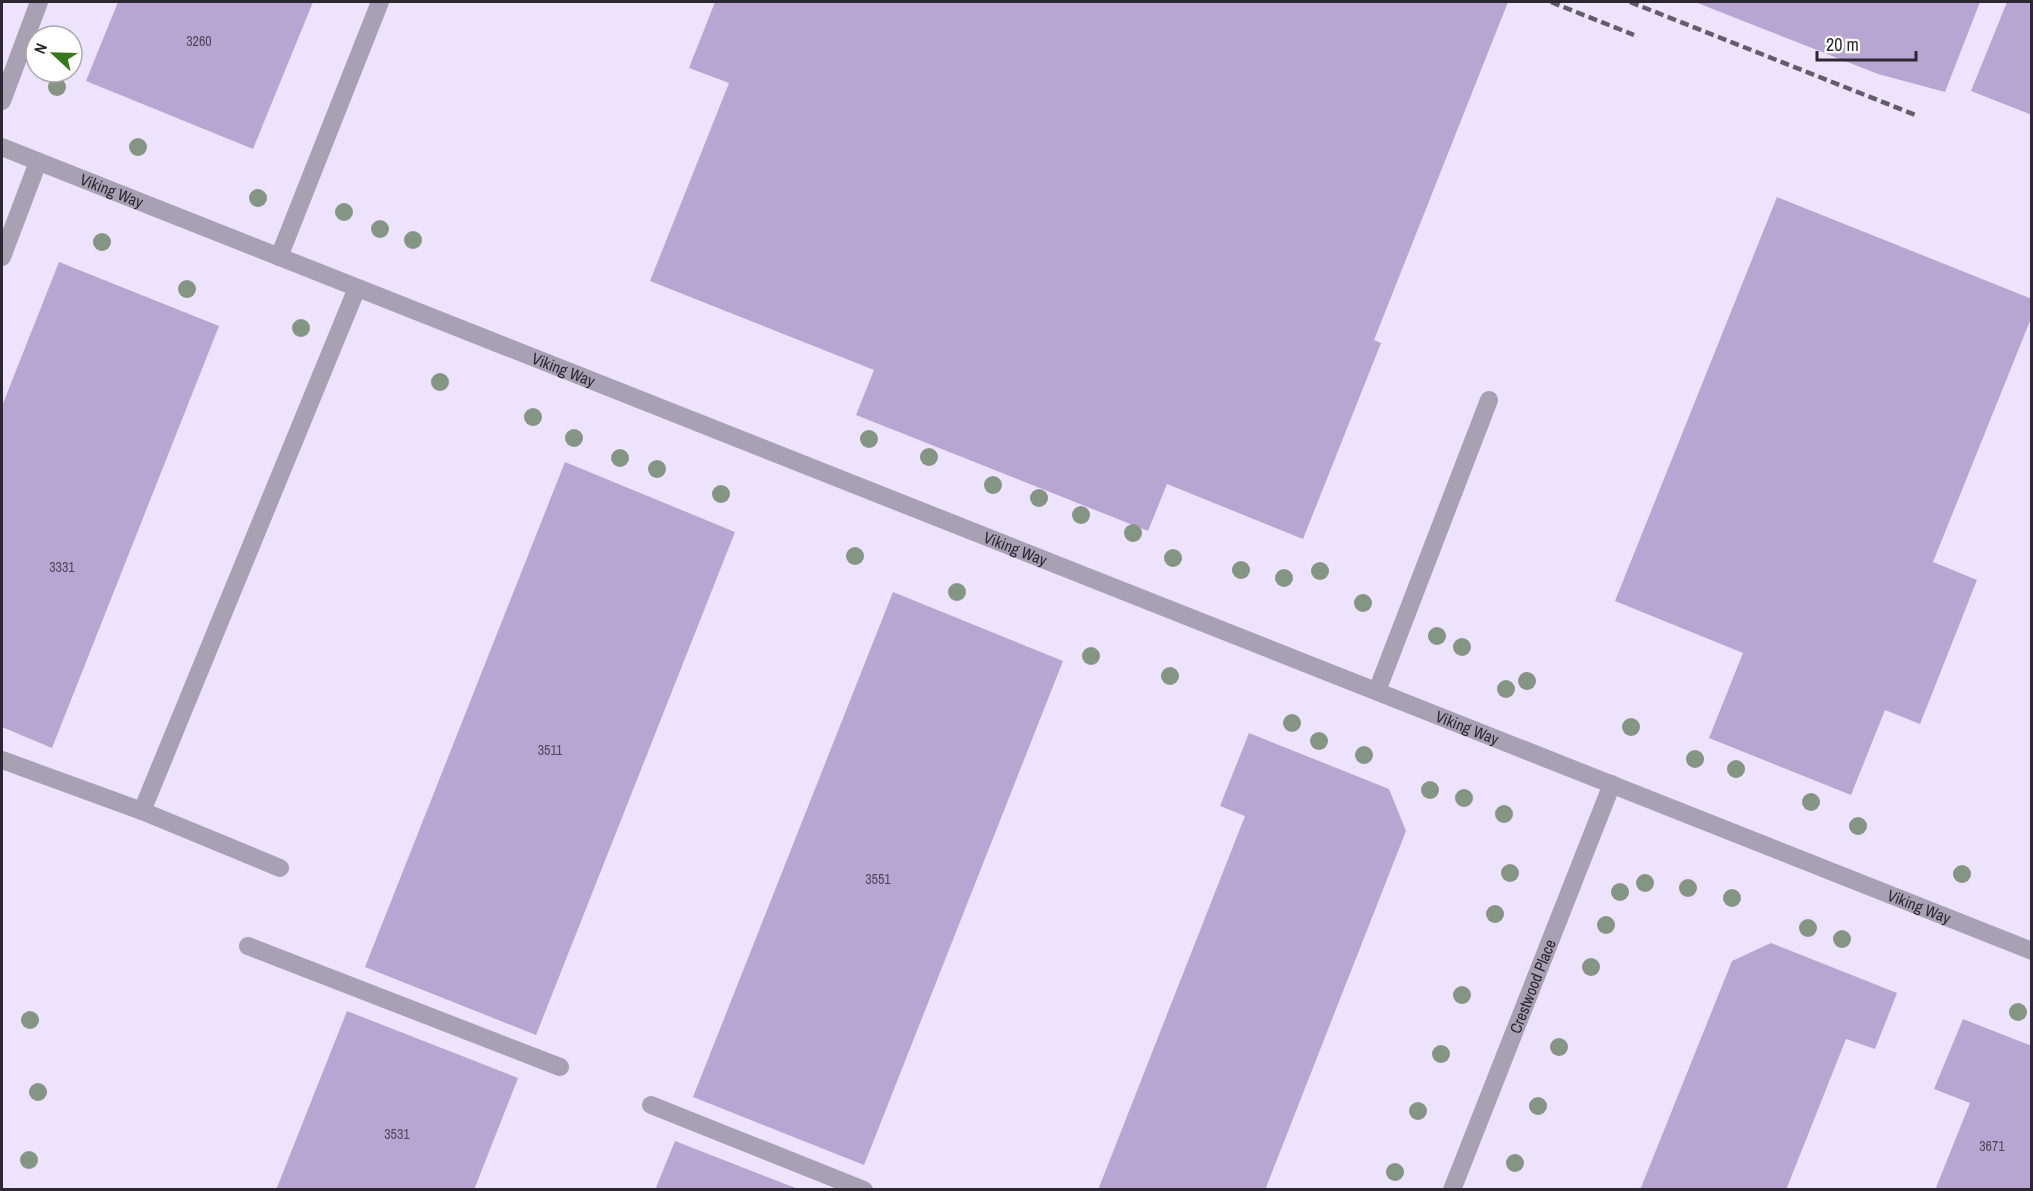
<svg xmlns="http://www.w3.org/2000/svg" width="2033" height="1191" viewBox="0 0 2033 1191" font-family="'Archivo Narrow',sans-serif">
  <rect width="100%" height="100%" fill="#eee3fd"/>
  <g fill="#b8a6d2">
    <path d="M118,2H313L253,149L86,81Z"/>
    <path d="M715,2H1508L1374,340L1381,343L1303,539L1167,484L1148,531L856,415L874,370L650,281L729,83L689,68Z"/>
    <path d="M1695,2H1980L1945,92L1878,74Z"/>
    <path d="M2007,2H2032V115L1971,91Z"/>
    <path d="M1777,197L2032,299V316L1933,562L1977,580L1920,724L1885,710L1851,795L1709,738L1743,653L1615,601Z"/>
    <path d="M59,262L219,326L52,748L2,727V406Z"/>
    <path d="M565,462L735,532L536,1035L365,967Z"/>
    <path d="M893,592L1063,661L864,1165L693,1097Z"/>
    <path d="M1249,733L1389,789L1406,831L1265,1190H1098L1245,816L1220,806Z"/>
    <path d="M1771,943L1897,993L1875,1049L1846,1039L1786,1190H1640L1732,961Z"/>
    <path d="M347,1011L518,1078L474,1190H276Z"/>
    <path d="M1963,1019L2032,1046V1190H1935L1970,1103L1934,1089Z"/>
    <path d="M675,1141L798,1189V1190H655Z"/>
  </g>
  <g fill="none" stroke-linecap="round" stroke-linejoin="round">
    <g stroke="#a8a0b3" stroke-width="18">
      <path d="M2,101L39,2"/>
      <path id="s1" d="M2,147L2032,951"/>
      <path d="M2,257L38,162"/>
      <path d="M279,257L380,2"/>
      <path d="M1377,691L1489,400"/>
      <path d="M2,760L142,811L280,868"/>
      <path d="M142,811L357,288"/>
      <path d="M248,946L560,1067"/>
      <path d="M651,1105L864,1190"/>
      <path id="s2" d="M1452,1190L1612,784"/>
    </g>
    <g stroke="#625c6b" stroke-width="4.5" stroke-dasharray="9 4.5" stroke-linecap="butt">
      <path d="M1551,2L1634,35"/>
      <path d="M1630,2L1918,116"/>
    </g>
  </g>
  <g fill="#849583">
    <circle cx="57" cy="87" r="9"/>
    <circle cx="138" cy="147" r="9"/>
    <circle cx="258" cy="198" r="9"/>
    <circle cx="344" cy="212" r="9"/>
    <circle cx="380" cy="229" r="9"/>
    <circle cx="413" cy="240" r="9"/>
    <circle cx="102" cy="242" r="9"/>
    <circle cx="187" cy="289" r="9"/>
    <circle cx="301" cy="328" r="9"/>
    <circle cx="440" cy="382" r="9"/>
    <circle cx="533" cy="417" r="9"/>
    <circle cx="574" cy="438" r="9"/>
    <circle cx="869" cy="439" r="9"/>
    <circle cx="929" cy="457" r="9"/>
    <circle cx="620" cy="458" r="9"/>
    <circle cx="657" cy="469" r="9"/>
    <circle cx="993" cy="485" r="9"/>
    <circle cx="721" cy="494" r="9"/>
    <circle cx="1039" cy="498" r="9"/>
    <circle cx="1081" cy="515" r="9"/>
    <circle cx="1133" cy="533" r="9"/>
    <circle cx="855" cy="556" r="9"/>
    <circle cx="1173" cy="558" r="9"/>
    <circle cx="1241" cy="570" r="9"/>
    <circle cx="1320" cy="571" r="9"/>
    <circle cx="1284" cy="578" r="9"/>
    <circle cx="957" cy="592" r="9"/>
    <circle cx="1363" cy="603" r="9"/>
    <circle cx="1437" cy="636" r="9"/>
    <circle cx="1462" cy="647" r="9"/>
    <circle cx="1091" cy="656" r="9"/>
    <circle cx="1170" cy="676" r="9"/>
    <circle cx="1527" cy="681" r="9"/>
    <circle cx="1506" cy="689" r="9"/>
    <circle cx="1292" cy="723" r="9"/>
    <circle cx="1631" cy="727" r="9"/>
    <circle cx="1319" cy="741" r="9"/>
    <circle cx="1364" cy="755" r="9"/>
    <circle cx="1695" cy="759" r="9"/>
    <circle cx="1736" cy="769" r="9"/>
    <circle cx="1430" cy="790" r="9"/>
    <circle cx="1464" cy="798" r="9"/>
    <circle cx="1811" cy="802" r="9"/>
    <circle cx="1504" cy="814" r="9"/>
    <circle cx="1858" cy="826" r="9"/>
    <circle cx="1510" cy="873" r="9"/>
    <circle cx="1962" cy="874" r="9"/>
    <circle cx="1645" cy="883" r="9"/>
    <circle cx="1688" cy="888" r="9"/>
    <circle cx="1620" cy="892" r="9"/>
    <circle cx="1732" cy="898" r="9"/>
    <circle cx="1495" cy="914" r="9"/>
    <circle cx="1606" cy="925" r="9"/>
    <circle cx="1808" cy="928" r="9"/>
    <circle cx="1842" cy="939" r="9"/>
    <circle cx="1591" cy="967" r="9"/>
    <circle cx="1462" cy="995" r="9"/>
    <circle cx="2018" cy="1012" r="9"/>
    <circle cx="30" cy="1020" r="9"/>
    <circle cx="1559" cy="1047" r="9"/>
    <circle cx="1441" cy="1054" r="9"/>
    <circle cx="38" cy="1092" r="9"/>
    <circle cx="1538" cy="1106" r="9"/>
    <circle cx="1418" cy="1111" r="9"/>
    <circle cx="29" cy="1160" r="9"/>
    <circle cx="1515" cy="1163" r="9"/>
    <circle cx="1395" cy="1172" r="9"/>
  </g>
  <g text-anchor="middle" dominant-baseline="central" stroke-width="4.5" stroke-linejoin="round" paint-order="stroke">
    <g font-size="14" fill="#4f485a">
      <text x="199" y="41">3260</text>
      <text x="62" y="567">3331</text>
      <text x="550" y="750">3511</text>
      <text x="878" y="879">3551</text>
      <text x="397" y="1134">3531</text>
      <text x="1992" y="1146">3671</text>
    </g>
    <g font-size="16" fill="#2c2832" stroke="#fff">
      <text stroke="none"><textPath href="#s1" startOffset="118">Viking Way</textPath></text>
      <text stroke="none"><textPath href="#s1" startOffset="604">Viking Way</textPath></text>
      <text stroke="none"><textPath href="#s1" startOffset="1090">Viking Way</textPath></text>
      <text stroke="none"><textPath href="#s1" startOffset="1576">Viking Way</textPath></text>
      <text stroke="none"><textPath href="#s1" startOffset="2062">Viking Way</textPath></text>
      <text stroke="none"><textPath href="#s2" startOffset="219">Crestwood Place</textPath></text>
    </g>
  </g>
  <rect width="2033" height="1191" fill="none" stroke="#2c2832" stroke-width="6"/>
  <g transform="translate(54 54) rotate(292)"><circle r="28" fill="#ffffff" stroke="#aba9ad" stroke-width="1.5"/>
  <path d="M0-4.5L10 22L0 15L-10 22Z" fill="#36791a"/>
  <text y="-9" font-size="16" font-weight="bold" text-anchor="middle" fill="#2c2832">N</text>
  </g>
  <path d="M1817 51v9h99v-9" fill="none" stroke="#2c2832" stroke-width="3"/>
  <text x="1826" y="51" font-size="18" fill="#2c2832" stroke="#ffffff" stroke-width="4.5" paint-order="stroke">20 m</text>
</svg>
